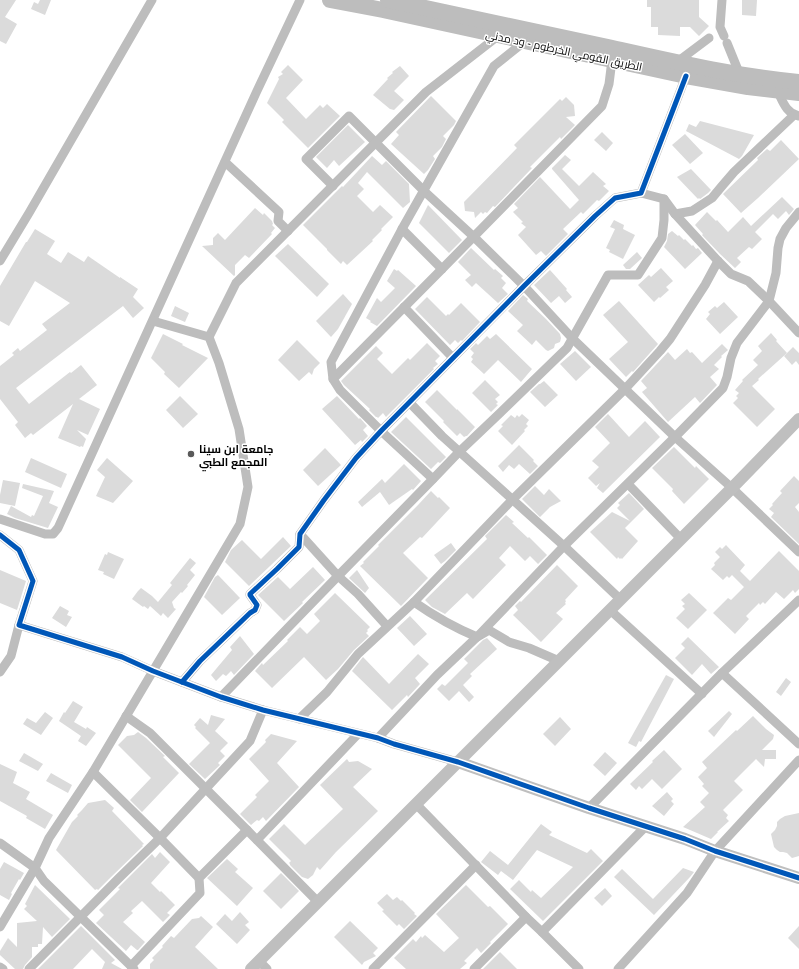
<svg xmlns="http://www.w3.org/2000/svg" width="799" height="969" viewBox="0 0 799 969" font-family="'Open Sans',Cairo,sans-serif">
  <rect width="100%" height="100%" fill="#fff"/>
  <g fill="#dbdbdb">
    <path d="M0,0H16L5,17L17,24L6,44L0,41Z"/>
    <path d="M40,0H51L45,15L31,9L34,2L38,4Z"/>
    <path d="M647,0H699V17L709,26L699,36L690,27H680V36L658,35V27H651V7H647Z"/>
    <path d="M742,0H757L756,16L742,15Z"/>
    <path d="M288,65L303,80L286,98L306,119L320,105L323,108L327,104L340,116L308,148L282,122L284,120L267,103L279,79L278,77L283,74L281,72Z"/>
    <path d="M400,66L409,76L394,91L404,100L394,110L390,109L373,95L388,79L387,78L393,73L392,72Z"/>
    <path d="M431,96L456,121L454,125L443,136L446,139L442,147L433,156L435,159L428,170L424,174L391,144L399,135L396,132Z"/>
    <path d="M566,97L574,105L575,116L566,117L575,125L561,139L560,137L530,167L532,168L495,207L493,206L487,213L485,212L483,214L481,212L475,218L474,212L465,211L464,202L517,148L514,145L560,99L562,101Z"/>
    <path d="M700,121L754,135L742,156L739,159L686,131L689,124L696,127Z"/>
    <path d="M348,125L365,142L339,166L334,160L327,168L316,157Z"/>
    <path d="M602,132L613,143L606,151L594,140Z"/>
    <path d="M685,134L703,153L690,164L672,145Z"/>
    <path d="M781,140L799,159L758,198L741,213L723,194L758,160L757,158L767,149L770,151Z"/>
    <path d="M565,155L571,160L562,169L579,186L593,172L606,184L603,186L609,191L599,201L597,200L583,214L581,212L563,229L568,234L546,256L541,251L536,255L518,235L526,227L521,223L523,222L513,212L518,208L514,204L540,177L570,209L579,200L552,169V168Z"/>
    <path d="M372,156L382,165L386,161L409,184L410,202L403,208L367,172L358,183L364,189L357,196L373,212L380,205L393,217L381,229L382,230L372,240L373,241L347,265L343,261L341,264L327,250V249L303,225L342,186L343,187Z"/>
    <path d="M691,169L711,190L708,193L700,199L699,198L698,199L677,177Z"/>
    <path d="M782,197L794,209L789,215L786,211L778,219L773,214L755,232L762,239L752,249L749,247L737,258L741,262L735,268L720,254L702,235L703,234L695,225L707,212L716,221L717,220L728,232L743,217L751,226Z"/>
    <path d="M428,205L462,240L449,253L419,223Z"/>
    <path d="M255,208L263,215L264,213L272,221L273,224L272,225L275,228L271,233L272,234L249,258L245,255L235,265V275L234,276L202,246L213,245V238L218,233L225,240Z"/>
    <path d="M614,220L624,225L623,229L635,235L623,259L609,252L610,250L606,248L615,229L610,227Z"/>
    <path d="M35,229L55,241L47,254L61,263L68,252L84,262L88,256L120,278V277L138,289L133,297L144,308L133,318L123,306L16,388L29,404L70,372L71,373L81,365L97,385L79,399L100,409L88,435L77,430L86,439L83,447L81,446L80,447L58,438L73,404L33,435L31,433L25,438L15,425L18,422L0,399V366L14,355L12,353L18,348L20,351L47,330L42,324L70,303L35,281L9,326L0,321V286L26,242H27Z"/>
    <path d="M672,231L678,236L679,235L684,240L685,239L692,246L693,245L696,249L698,248L702,253L685,269L664,247L667,241L668,234Z"/>
    <path d="M288,244L329,284L317,297L275,256Z"/>
    <path d="M471,248L494,270L495,269L503,276L501,278L506,283L502,288L508,294L498,303L476,283L472,287L465,280L471,275L458,262Z"/>
    <path d="M637,252L642,258L630,269H626L623,265Z"/>
    <path d="M661,268L673,281L666,287L669,290L660,298L659,297L654,302L638,285L649,275L651,277Z"/>
    <path d="M394,269L397,271L398,270L416,286L377,326L370,322L371,321L366,318L377,298L381,302L395,288L387,281Z"/>
    <path d="M550,270L567,289L566,290L572,297L565,303L559,296L551,303L534,285Z"/>
    <path d="M343,294L352,304L338,329L331,337L316,321Z"/>
    <path d="M523,295L528,299L527,301L546,319L560,334L561,338L560,342L555,344L554,348L548,351L546,350L536,340L532,345L517,331L523,325L508,311Z"/>
    <path d="M427,297L446,316L448,314L449,315L461,303L480,322L462,341L461,340L458,343L455,340L450,345L415,309Z"/>
    <path d="M619,301L658,344L633,372L632,371L626,377L609,359L628,342L603,315Z"/>
    <path d="M724,302L738,317L720,334L706,319L710,314L708,312L715,306L717,308Z"/>
    <path d="M175,306L189,313L185,322L171,316Z"/>
    <path d="M771,333L777,340L776,341L787,353L758,379L759,380L752,386L775,409L757,427L733,403L738,398L736,396L739,393L735,390L743,381L742,380L758,365L753,360L762,351L758,346Z"/>
    <path d="M163,334L183,344L182,345L208,358L179,388L164,374L165,372L151,358Z"/>
    <path d="M496,334L532,369L521,382L498,360L484,374L471,362L473,359L471,357L474,353L470,349L476,343L478,345L487,336L490,339Z"/>
    <path d="M297,340L320,363L314,369L312,375L309,372L299,381L278,360Z"/>
    <path d="M427,343L440,356L435,361L438,364L433,368L434,369L386,417L383,413L378,418L377,417H376L369,410L370,409L344,385L341,381L376,346L383,353L377,359L392,374L408,358L410,360Z"/>
    <path d="M722,344L728,350L721,356L722,357L714,365L719,369L710,377L717,385L700,403L695,397L668,422L642,392L647,388L641,381L668,352L675,360L687,349L690,353L692,352L702,363Z"/>
    <path d="M793,347L799,353V365L796,361L792,365L784,356Z"/>
    <path d="M575,351L591,367L576,381L560,364Z"/>
    <path d="M485,380L500,395L495,399L498,402L496,404L498,405L491,412L472,393Z"/>
    <path d="M544,381L558,395L545,407L530,392L539,384H540Z"/>
    <path d="M437,390L457,410V409L475,427L467,436H466L464,437L460,433L457,436L443,422L444,421L425,402Z"/>
    <path d="M180,396L198,414L183,428L166,410Z"/>
    <path d="M337,396L359,419L360,418L367,426L363,430L368,436L362,442L361,440L355,445L322,409Z"/>
    <path d="M522,414L529,420L526,424L528,426L524,430L525,431L512,445L498,431L503,426L501,425L511,415L515,418L517,415L519,417Z"/>
    <path d="M608,414L629,437L645,421L660,437L603,493L597,488L600,483L596,486L588,478L599,467L592,461L610,443L595,427Z"/>
    <path d="M406,417L446,457L440,463L438,462L431,469L391,432Z"/>
    <path d="M519,445L534,460L533,461L538,466L530,474L519,464L514,469L509,465L503,472L498,466Z"/>
    <path d="M674,447L695,468L696,466L709,479L684,504L672,491L673,489L652,468Z"/>
    <path d="M325,448L341,465L318,486L303,470Z"/>
    <path d="M31,458L67,474L61,488L25,472Z"/>
    <path d="M107,458L133,481L113,503L96,496L105,477L97,470Z"/>
    <path d="M404,464L421,481L413,490L412,489L389,505L380,492L362,507L358,502L382,479L385,483Z"/>
    <path d="M794,476L799,481V503L795,507L799,512V544L771,517L774,513L769,509L773,505L772,504L782,493L780,491Z"/>
    <path d="M3,480L20,483L15,506L0,503V495Z"/>
    <path d="M23,484L54,491L49,503L58,507L48,528L15,518L7,514L11,506L31,517L32,515L34,516L43,496L22,488Z"/>
    <path d="M535,486L544,495L549,489L561,501L550,507L540,517L522,499Z"/>
    <path d="M431,491L438,498L439,497L450,508L422,538L420,537L403,553L428,578L401,606L360,566L364,563L363,562L379,546L378,545L418,505Z"/>
    <path d="M629,493L644,509L625,528L638,541L622,559L621,558L620,559L618,557L617,559L590,532L612,512L630,521L617,508L620,505L618,503Z"/>
    <path d="M506,515L514,522L512,523L528,538L529,537L547,555L538,564L530,556L525,561L510,546L499,558L506,565L473,599L467,593L445,614L432,607L425,600L487,539L485,536Z"/>
    <path d="M283,537L291,546L249,586L225,562L231,550L242,540L261,559Z"/>
    <path d="M451,543L456,550L445,561L441,564L434,555Z"/>
    <path d="M726,545L745,565L740,571L750,581L779,551L799,571V589L795,593L793,590L784,599L776,592L765,604L763,602L760,605L759,603L746,616L749,619L735,634L713,613L728,598L731,600L744,587L732,575L729,578L727,576L723,580L711,569L715,565L714,563L720,557L715,552L720,547L722,549Z"/>
    <path d="M108,552L124,559L114,579L103,574L104,572L98,570L105,554L107,555Z"/>
    <path d="M190,558L196,563L190,570L195,575L187,585L188,586L182,593L181,592L172,602L174,608L176,609L168,618L163,613L161,616L150,606L148,609L144,606L143,607L132,599L138,591L141,588L152,596L158,602L172,585L170,583Z"/>
    <path d="M557,565L578,586L565,600L566,601L565,603L566,604L556,613L563,619L541,642L513,615L518,610L515,606L520,601L521,602Z"/>
    <path d="M313,567L325,580L302,602L303,603L284,621L258,595L278,577L290,589Z"/>
    <path d="M0,570L26,581L17,610L0,603Z"/>
    <path d="M357,570L369,588L365,593L349,578Z"/>
    <path d="M218,575L240,598L222,615L204,597L215,577Z"/>
    <path d="M335,593L370,627L367,630L368,631L366,633L369,636L354,650L338,669L326,680L304,657L272,688L255,671L262,663L263,665L288,641L287,640L300,627L307,634L320,621L314,614Z"/>
    <path d="M689,593L707,610L688,629L676,618L685,609L682,606L685,604L681,600Z"/>
    <path d="M60,606L69,611L67,615L72,617L66,627L52,618Z"/>
    <path d="M410,616L427,634L414,646L397,628Z"/>
    <path d="M240,636L254,654L234,675L231,671L226,676L223,674L216,681L211,675L232,650L230,647Z"/>
    <path d="M688,637L719,667L711,674L702,664L692,675L675,658L685,648L681,644Z"/>
    <path d="M487,638L497,649L470,674L472,676L463,685L474,697L469,702L459,691L449,701L437,689L442,684L445,686L468,663L464,659L483,640Z"/>
    <path d="M418,654L429,664L415,678L420,684L408,697L407,695L392,710L352,671L363,657L389,684Z"/>
    <path d="M666,675L674,679L641,742L639,741L636,747L628,743Z"/>
    <path d="M786,678L791,682L781,696L776,692Z"/>
    <path d="M73,701L83,707L74,722L86,729L87,727L96,733L86,746L78,741L81,736L59,721L64,712L65,713Z"/>
    <path d="M729,711L732,714L714,737L708,731Z"/>
    <path d="M45,712L53,718L41,735L23,724L27,718L36,723Z"/>
    <path d="M211,715L225,719L215,731L228,743L220,751L225,756L218,763L220,765L205,779L189,764L210,743L195,728L196,727L194,725L200,718L208,725Z"/>
    <path d="M753,716L766,729L774,735L773,739L762,750H776V759H765L764,767L756,759L734,781L743,790L723,810L728,815L726,818L729,821L717,832H718L711,839L683,827L705,807L700,802L709,793L702,786L704,784L698,777L707,768L702,762L736,730L737,731Z"/>
    <path d="M560,717L571,729L555,746L543,734Z"/>
    <path d="M138,732L146,738L165,756L163,757L179,773L142,812L130,800L151,778L118,745L127,736L134,735Z"/>
    <path d="M271,734L297,741L277,763L299,787L266,821L263,817L259,821L257,820L251,825L240,814L257,797L255,795L269,781L249,759L266,742L265,740Z"/>
    <path d="M664,750L682,769L662,789L652,779L642,789L639,786L636,790L630,784L653,762L652,761Z"/>
    <path d="M605,752L617,763L605,776L593,765Z"/>
    <path d="M24,753L43,764L38,771L19,761Z"/>
    <path d="M347,759L349,762L358,761L372,769L353,787L378,811L336,852L320,870L317,867L313,875L308,879L302,877L290,865V864L289,863L291,861L269,839L284,824L305,845L343,809L320,785Z"/>
    <path d="M0,764L17,772L13,783L30,792L26,799L53,815L45,829L26,818L27,816L0,801Z"/>
    <path d="M51,773L72,785L68,793L46,781Z"/>
    <path d="M667,792L673,799L671,801L674,804L664,816L652,806Z"/>
    <path d="M105,800L114,808L112,811L144,844L142,845L143,846L109,879L98,890L97,889L95,890L56,850L72,822L78,816L77,815L82,810L88,803Z"/>
    <path d="M799,813V856L792,858L787,853L783,852H780L777,850L774,847L771,834L775,830L777,826V822L780,819L785,816Z"/>
    <path d="M541,824L552,832L549,835L587,853L591,849L603,861L543,921L510,889L519,880L531,892L532,890L541,898L573,867L537,850L513,880L501,871L498,875L481,862L490,851L508,865Z"/>
    <path d="M160,852L170,862L151,883L160,892L161,891L175,905L167,913L170,915L163,922L142,901L131,911L133,913L123,922L145,942L138,950H137L131,945L126,951L96,923L104,915L99,910L120,889L118,888L152,854L155,858Z"/>
    <path d="M227,859L238,869L235,872L253,888L237,906L207,878Z"/>
    <path d="M4,862L24,873L20,880L19,879L11,893L12,894L9,900L0,895V869Z"/>
    <path d="M683,868L694,872L690,877L654,915L614,877L622,869L653,899Z"/>
    <path d="M281,873L299,891L281,909L263,891Z"/>
    <path d="M35,885L70,919L52,937L43,927L42,944H38V947H32V957L25,965L23,969H15L0,955V951L8,938L17,947V923L37,921L24,909L27,906L25,904Z"/>
    <path d="M466,885L488,907L490,906L508,924L490,942L491,943L481,953L477,948L464,961L467,963L460,969H406L394,958L413,939L416,942L421,936L422,938L425,935L444,952L459,938L436,914Z"/>
    <path d="M605,888L612,896L602,906L594,898Z"/>
    <path d="M387,894L393,900L397,897L401,901L402,900L415,913L414,914L417,916L404,929L399,924L397,926L382,911L384,910L377,903Z"/>
    <path d="M240,912L249,922L245,925L250,930L237,944L216,924L225,914L232,921Z"/>
    <path d="M201,916L213,927L195,947L218,969H150V964L154,960L152,958L163,947L162,946L171,936L174,938L192,919L199,918Z"/>
    <path d="M350,921L378,948L373,953L376,956L364,962L362,965L334,937Z"/>
    <path d="M81,926L115,960L111,963L122,969H102L105,962L92,949L73,969H38Z"/>
    <path d="M799,926V949L788,938Z"/>
    <path d="M500,952L517,969H483Z"/>
  </g>
  <g fill="none" stroke-linecap="round" stroke-linejoin="round">
    <g stroke="#bdbdbd" stroke-width="9">
      <path d="M722,0L720,27L724,36"/>
      <path d="M727,43L740,75"/>
      <path d="M677,62L709,38"/>
      <path d="M778,92C783,102 786,113 799,116"/>
      <path d="M225,162L279,212L278,221L288,231"/>
      <path d="M333,186L306,159L349,116L424,191L474,237L524,286L573,339L675,437L732,488L799,552"/>
      <path d="M641,193L664,199L675,214L718,261L731,274L748,281L769,301L799,333"/>
      <path d="M675,214L692,211L712,198L722,186L734,172L794,115"/>
      <path d="M402,229L442,269"/>
      <path d="M0,261L29,213L152,0"/>
      <path d="M404,307L453,358"/>
      <path d="M209,337L236,283L426,92L498,36"/>
      <path d="M333,379L442,269L602,106L609,84L612,60"/>
      <path d="M410,403L442,436L564,546L620,599"/>
      <path d="M433,479L381,431L340,390L333,379L331,362L402,229L494,66L524,42"/>
      <path d="M628,484L681,539"/>
      <path d="M0,519L45,534H53L58,528L256,93L300,0"/>
      <path d="M300,534L338,576L358,594L387,626"/>
      <path d="M0,535L19,550L33,581L19,625L122,657L153,671L221,697L263,710L378,738L394,744L458,762"/>
      <path d="M414,602C434,616 453,627 477,637L489,630L509,642L529,648L559,661"/>
      <path d="M610,610L702,694"/>
      <path d="M0,672L11,656L19,625"/>
      <path d="M722,673L799,744"/>
      <path d="M182,682L200,661L250,613L255,610L257,605L250,595V594L277,569L299,547L300,534L324,500L356,458L381,431L524,286L595,216L615,198L641,193L686,76"/>
      <path d="M221,697L338,576L433,479L459,452L500,413L567,348L608,275H638L662,238L664,220V199"/>
      <path d="M126,716L150,733L247,830"/>
      <path d="M299,719L327,692L358,654L414,602L512,500L625,389L660,351L670,339L705,285L718,261"/>
      <path d="M378,738L437,675L477,637L564,546L675,437L723,388L727,377L731,358L737,343L769,301L776,273L778,248L780,239L786,228L799,212"/>
      <path d="M93,772L160,838L199,878"/>
      <path d="M416,804L526,917L542,932L579,969"/>
      <path d="M589,808L722,673L799,600"/>
      <path d="M257,840L358,734"/>
      <path d="M0,843L35,868L44,881L134,969"/>
      <path d="M0,927L35,868L49,838L93,772L153,671L240,524L248,487L239,429L219,363L209,337L153,321"/>
      <path d="M542,932L645,827"/>
      <path d="M259,961L267,969"/>
      <path d="M131,966L200,893L199,878L247,830L318,902"/>
      <path d="M0,967L3,969"/>
      <path d="M29,969L119,878L160,838L250,741L263,710"/>
      <path d="M373,969L476,865"/>
      <path d="M474,969L526,917"/>
      <path d="M618,969L687,893L715,851L799,760"/>
    </g>
    <g stroke="#bfbfbf" stroke-width="12">
      <path d="M458,762L589,808L685,839L715,851L799,878"/>
      <path d="M251,969L732,488L799,419"/>
    </g>
    <g stroke="#bdbdbd" stroke-width="16">
      <path d="M330,0L383,10L686,76L748,87L799,93"/>
      <path d="M388,0C461,15 534,31 608,47C671,61 734,76 799,82"/>
    </g>
    <defs>
      <g id="cycleway">
        <path d="M0,535L19,550L33,581L19,625L122,657L153,671L221,697L263,710L378,738L394,744L458,762L589,808L685,839L715,851L799,878"/>
        <path d="M182,682L200,661L250,613L255,610L257,605L250,595V594L277,569L299,547L300,534L324,500L356,458L381,431L524,286L595,216L615,198L641,193L686,76"/>
      </g>
    </defs>
    <use href="#cycleway" stroke="#fff" stroke-width="8"/>
    <use href="#cycleway" stroke="#0057b8" stroke-width="5"/>
  </g>
  <circle fill="#595959" stroke="#fff" stroke-width="1.5" cx="191" cy="454" r="4"/>
  <g text-anchor="middle" dominant-baseline="central" stroke-width="3" stroke-linejoin="round" paint-order="stroke">
    <g font-size="11" fill="#000" stroke="#fff">
      <text transform="translate(564 50) rotate(12)">الطريق القومي الخرطوم - ود مدني</text>
    </g>
    <g font-size="11" font-weight="bold" fill="#000" stroke="#fff" text-anchor="start">
      <text x="199" y="448">جامعة ابن سينا<tspan x="199" dy="13">المجمع الطبي</tspan></text>
    </g>
  </g>
</svg>
